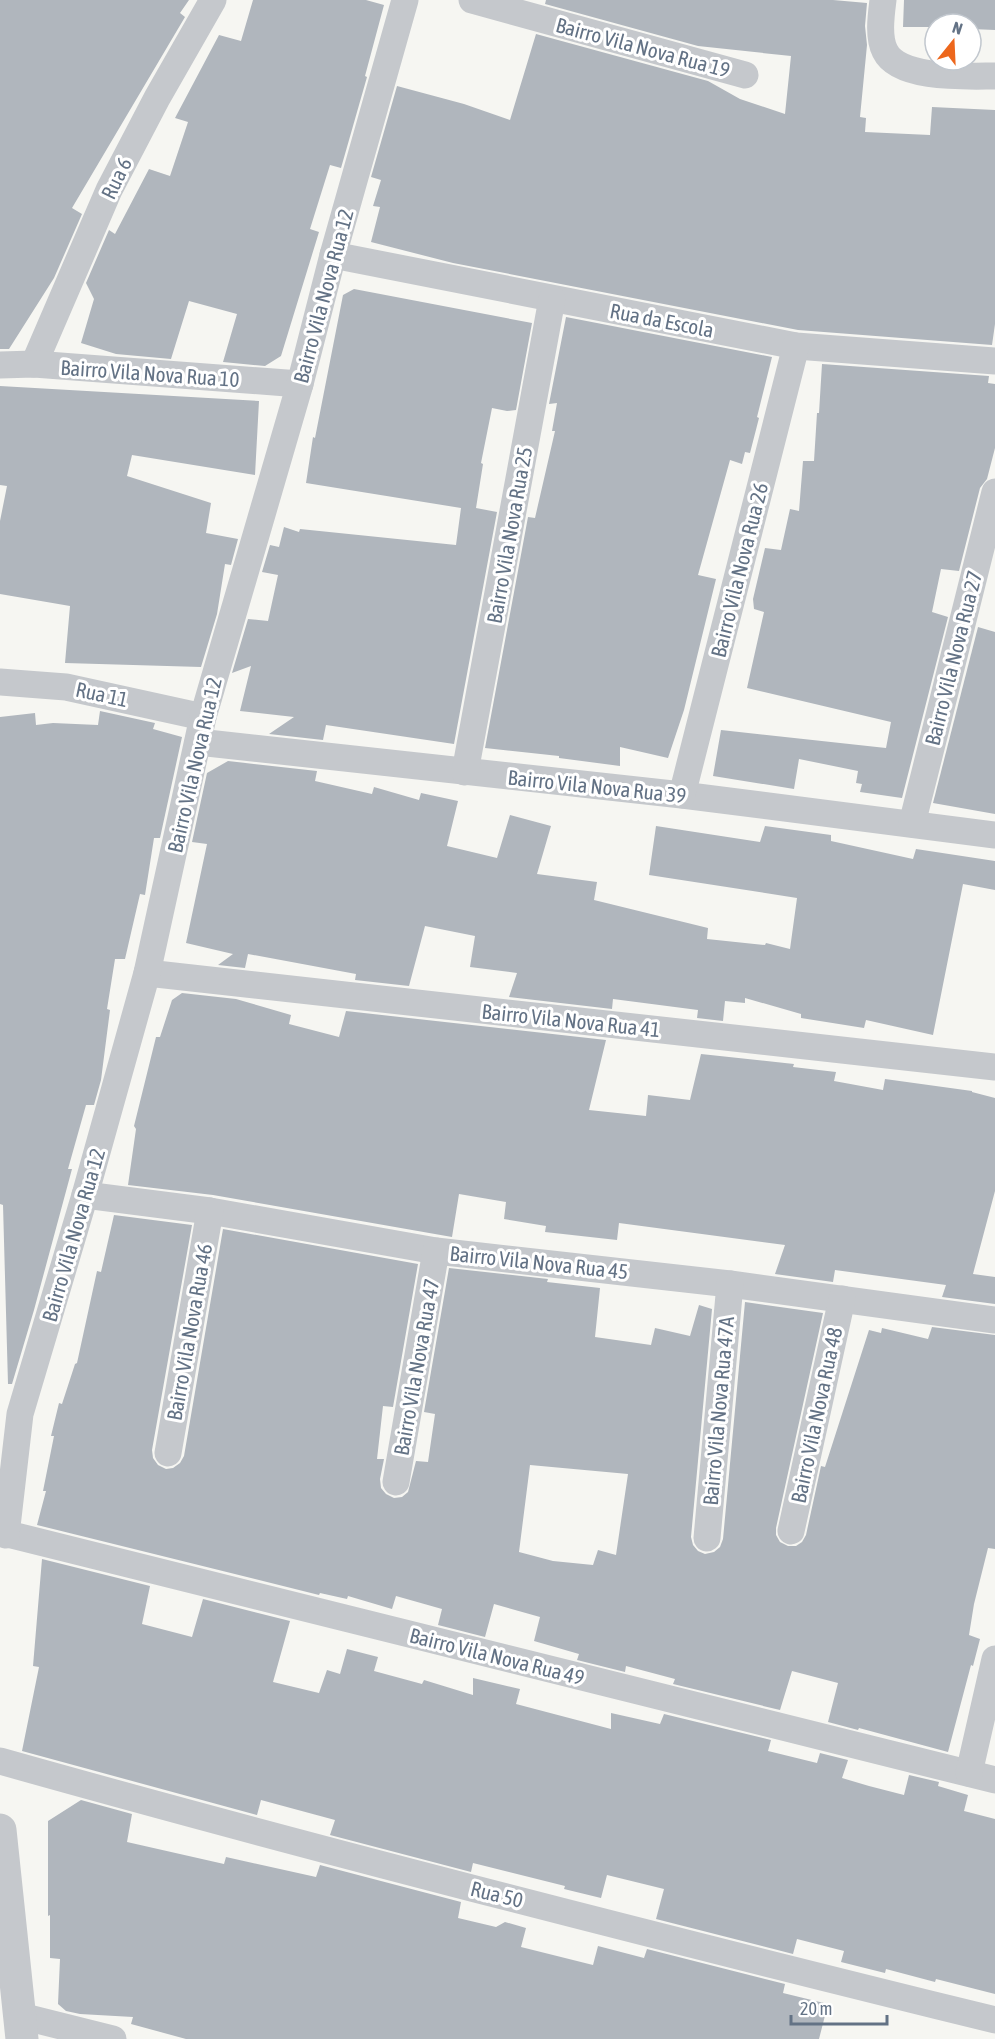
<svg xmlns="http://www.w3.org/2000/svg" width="995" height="2039" viewBox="0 0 995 2039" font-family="'Asap Condensed',sans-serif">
  <rect width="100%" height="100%" fill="#f6f6f2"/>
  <g fill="#b0b6bd" fill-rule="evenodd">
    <path d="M0,0H189L180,13L185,17L72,208L82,214L54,278L9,349H0Z"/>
    <path d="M253,0H366L384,5L365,76L367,77L341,168L330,165L310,229L319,232L281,356L265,366L223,362L237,314L189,301L171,359L116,354L81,343L94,299L86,283L109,230L115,234L149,169L170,176L188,122L175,118L219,35L241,41Z"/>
    <path d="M546,0H833L867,3L865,26L867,45L860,117L866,118L865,132L930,135L932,107L995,110V324L992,345L798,330L453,263L371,242L380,207L373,206L381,180L371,177L397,86L464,104L510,120L536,34L708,81L740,99L785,114L791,56L698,46L545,4Z"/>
    <path d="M904,0H995V30L971,29V24H935V27H903Z"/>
    <path d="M354,289L532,323L516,410L507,411L492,408L481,463L483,464L476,508L497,512L454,744L326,725L323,740L269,734L294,717L240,711L251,666L232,673L248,619L268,621L278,575L262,572L270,545L279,547L284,527L299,532L300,529L456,545L461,508L306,483L313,437L315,438L343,295Z"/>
    <path d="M566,317L772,357L757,417L759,418L750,453L745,452L742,464L730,460L698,575L716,579L684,710L668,758L620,747V766L559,758V756L485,748L528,517L535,518L555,431H552L557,403L549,404Z"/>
    <path d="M822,364L989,376L988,383L995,384V448L987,479L980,488L959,571L941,569L932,612L948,617L902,798L860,792L862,784L856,783L858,771L799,759L794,789L713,776L721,730L886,748L891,722L747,688L764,612L754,609L753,599L765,548L781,550L790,509L799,511L803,461H814L817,413H819Z"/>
    <path d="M0,386L259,401L255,475L132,455L127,476L211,503L206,533L238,539L231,565L225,564L217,614L201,667L65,663L70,606L0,594V521L7,486L0,485Z"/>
    <path d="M978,627L995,632V814L933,803Z"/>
    <path d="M100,711L155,723L153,729L182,737L160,838H154L145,895L140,894L125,959H115L107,1009L110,1010L101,1080L94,1105H86L68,1169H72L34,1310L12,1384H8L3,1205L0,1204V717L35,713L36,725L53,723L98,725Z"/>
    <path d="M228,761L317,771L315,781L372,794L374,787L419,800L421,793L458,801L447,846L497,858L510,815L551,826L537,874L597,882L594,900L708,928L707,939L765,945L766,943L790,949L797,898L649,875L656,826L760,842L765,826L831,835V841L913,859L916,849L995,861V890L963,884L933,1035L866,1020L864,1028L801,1018V1014L745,998V1003L725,1001L723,1021L697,1018L698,1010L613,999L612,1009L509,997L517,973L470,967L475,936L425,926L409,986L355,980L356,974L248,954L245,968L218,965L233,954L186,943L207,844L192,842L207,773Z"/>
    <path d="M182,993L236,999L291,1015L289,1024L339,1037L346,1011L606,1040L589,1110L646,1116L648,1095L690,1100L701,1054L794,1064L793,1067L836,1072L834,1081L883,1090L885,1079L972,1091V1092L995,1098V1191L973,1274L995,1277V1304L942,1297L946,1285L835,1270L833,1282L775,1274L785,1245L619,1223L617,1240L545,1232L546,1226L504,1219L506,1202L459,1194L452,1237L213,1195L128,1185L136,1129L134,1126L156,1037H160L172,1000Z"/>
    <path d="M114,1215L192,1225L152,1450L153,1458L158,1465L166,1469L173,1468L180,1463L184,1456L223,1229L418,1264L393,1407L383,1406L377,1459H384L380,1479L381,1488L386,1494L394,1498L402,1497L408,1492L416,1461L428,1462L435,1414L424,1412L449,1268L548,1279L547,1282L600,1288L595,1337L651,1345L655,1328L690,1336L699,1305L712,1309L691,1537L693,1545L698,1551L705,1554L714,1552L720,1547L723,1539L745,1302L823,1313L776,1528V1535L780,1542L788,1546H796L802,1542L806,1535L821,1466L825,1467L869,1330L881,1333L882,1328L928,1339L932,1327L995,1335V1549L988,1548L974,1604L969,1635L980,1639L973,1666L971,1665L948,1752L859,1728L858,1730L828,1722L838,1683L792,1671L780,1710L673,1684L675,1679L626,1666L625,1672L577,1660L579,1654L534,1641L540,1617L494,1604L485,1637L438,1625L442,1609L396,1596L392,1609L348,1596L347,1599L320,1593L319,1595L37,1525L46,1491H43L54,1436H51L59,1403L62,1404L75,1364L77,1363L97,1271L101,1272ZM530,1465L628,1474L616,1555L598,1550L593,1565L553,1561L519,1552Z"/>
    <path d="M42,1559L150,1586L142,1624L192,1637L203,1599L290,1621L273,1682L319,1693L327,1670L340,1674L347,1649L378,1657L374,1671L422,1684L424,1680L473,1695V1678L520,1689L516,1704L611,1729V1713L660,1724L664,1714L771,1740L768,1751L817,1763L820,1753L848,1760L842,1778L869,1786L904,1795L909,1775L939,1782L938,1786L968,1795L964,1811L995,1819V1994L936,1979L935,1982L886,1969L885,1973L841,1962L844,1951L797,1939L793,1954L656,1919L664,1889L607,1875L601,1898L564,1889L565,1886L473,1863L471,1872L330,1835L335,1820L261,1800L257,1815L22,1751L39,1667L33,1666Z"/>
    <path d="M81,1800L132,1814L127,1842L224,1864L226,1857L316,1877L320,1865L461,1902L458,1918L496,1927L505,1922L526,1928L521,1947L593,1965L598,1946L644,1958L647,1949L785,1984L783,1993L828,2004L819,2039H186L131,2024L133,2017L80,2014L66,2011L58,2004L60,1959L50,1958V1915L48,1916V1821Z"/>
  </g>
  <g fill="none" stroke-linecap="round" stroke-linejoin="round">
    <g stroke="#c5c8cc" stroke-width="27">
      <path d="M472,0L745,75"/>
      <path d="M883,0C881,16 878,37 885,51C899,80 968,76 995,76"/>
      <path d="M333,255L796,346L995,361"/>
      <path d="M34,364L109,190L157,98L213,0"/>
      <path d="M0,365L34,364L300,384"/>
      <path d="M0,682L66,687L203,717"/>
      <path d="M198,742L682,795L995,835"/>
      <path d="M465,772L552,299"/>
      <path d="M682,795L796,346"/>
      <path d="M912,824L995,492"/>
      <path d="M147,973L995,1067"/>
      <path d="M85,1195L210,1211L436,1251L730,1284L995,1320"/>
      <path d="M168,1453L210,1211"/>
      <path d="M396,1482L436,1251"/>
      <path d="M791,1531L842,1299"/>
      <path d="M0,1532L995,1780"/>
      <path d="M6,1535L20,1414L85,1195L147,973L203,717L300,384L333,255L405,0"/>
      <path d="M707,1538L730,1284"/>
      <path d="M0,1761C330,1854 662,1938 995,2020"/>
      <path d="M969,1773L995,1659"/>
      <path d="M21,2016L113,2039"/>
    </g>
    <path stroke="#c5c8cc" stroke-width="33" d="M0,1830L22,2039"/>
  </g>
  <g text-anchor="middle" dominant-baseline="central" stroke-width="6" stroke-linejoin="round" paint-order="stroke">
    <g font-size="21" fill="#637285" stroke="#fff">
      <text transform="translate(643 47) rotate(15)">Bairro Vila Nova Rua 19</text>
      <text transform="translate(116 178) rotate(-64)">Rua 6</text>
      <text transform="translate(323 296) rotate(-75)">Bairro Vila Nova Rua 12</text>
      <text transform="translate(662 320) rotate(11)">Rua da Escola</text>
      <text transform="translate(150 373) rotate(4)">Bairro Vila Nova Rua 10</text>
      <text transform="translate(509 535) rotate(-80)">Bairro Vila Nova Rua 25</text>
      <text transform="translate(739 570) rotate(-76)">Bairro Vila Nova Rua 26</text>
      <text transform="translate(953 658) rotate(-76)">Bairro Vila Nova Rua 27</text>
      <text transform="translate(102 694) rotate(12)">Rua 11</text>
      <text transform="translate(194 765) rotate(-77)">Bairro Vila Nova Rua 12</text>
      <text transform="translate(597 786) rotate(6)">Bairro Vila Nova Rua 39</text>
      <text transform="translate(571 1020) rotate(6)">Bairro Vila Nova Rua 41</text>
      <text transform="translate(73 1235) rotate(-74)">Bairro Vila Nova Rua 12</text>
      <text transform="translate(539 1262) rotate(6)">Bairro Vila Nova Rua 45</text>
      <text transform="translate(189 1332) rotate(-80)">Bairro Vila Nova Rua 46</text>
      <text transform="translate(416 1367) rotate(-80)">Bairro Vila Nova Rua 47</text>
      <text transform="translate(718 1411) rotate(-85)">Bairro Vila Nova Rua 47A</text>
      <text transform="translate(816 1415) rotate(-78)">Bairro Vila Nova Rua 48</text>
      <text transform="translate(497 1656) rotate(14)">Bairro Vila Nova Rua 49</text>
      <text transform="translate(497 1894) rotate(14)">Rua 50</text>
    </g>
  </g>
  <g transform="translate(953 42) rotate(18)"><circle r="28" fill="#ffffff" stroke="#c1c7ce" stroke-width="1.5"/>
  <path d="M0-4.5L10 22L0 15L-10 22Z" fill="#ed671c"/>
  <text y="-9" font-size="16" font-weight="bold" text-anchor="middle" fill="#637285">N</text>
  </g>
  <path d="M791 2015v9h96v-9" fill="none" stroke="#637285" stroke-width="3"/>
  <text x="800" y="2015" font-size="18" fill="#637285" stroke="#ffffff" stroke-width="4.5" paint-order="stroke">20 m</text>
</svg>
